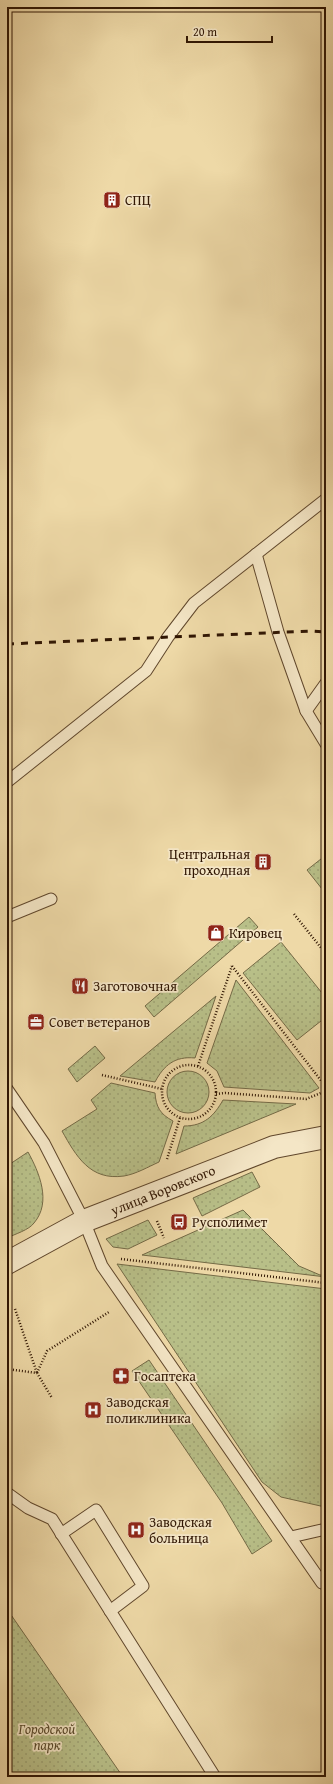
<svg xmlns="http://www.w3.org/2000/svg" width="333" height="1784" viewBox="0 0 333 1784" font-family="'Gentium Book Plus',serif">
  <defs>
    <pattern id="grass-dots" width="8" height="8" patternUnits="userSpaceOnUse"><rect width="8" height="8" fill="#b8bf88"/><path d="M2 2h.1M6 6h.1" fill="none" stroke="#9ea374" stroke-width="1.8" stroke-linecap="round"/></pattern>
  </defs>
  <rect width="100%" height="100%" fill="#eed9a7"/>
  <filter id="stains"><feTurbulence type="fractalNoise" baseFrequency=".005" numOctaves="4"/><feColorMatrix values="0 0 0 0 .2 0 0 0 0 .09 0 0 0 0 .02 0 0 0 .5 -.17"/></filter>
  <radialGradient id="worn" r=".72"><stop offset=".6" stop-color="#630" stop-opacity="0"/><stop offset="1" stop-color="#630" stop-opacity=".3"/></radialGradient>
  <g fill="url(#grass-dots)" stroke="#746a46">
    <path d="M326,855V894L307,870Z"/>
    <path d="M249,917L258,927L154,1017L145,1006Z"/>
    <path d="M281,942L326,998V1017L297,1040L243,973Z"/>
    <path d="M236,980L319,1088L310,1093L224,1087L217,1071L207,1063Z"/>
    <path d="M216,996L195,1058C175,1056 164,1065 155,1082L120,1076Z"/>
    <path d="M95,1046L105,1058L77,1082L68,1069Z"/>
    <circle cx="188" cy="1092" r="21"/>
    <path d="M111,1083L155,1093C156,1107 160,1114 173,1121L159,1162C148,1167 136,1174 124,1176C90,1181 76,1156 62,1131L97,1109L91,1100Z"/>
    <path d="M223,1100L296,1104L176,1154L184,1126C204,1126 214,1116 223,1100Z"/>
    <path d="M28,1152C39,1172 52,1202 34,1223C29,1230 15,1234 7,1238V1166Z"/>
    <path d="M252,1172L260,1187L202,1216L193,1198Z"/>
    <path d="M243,1210L299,1266L320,1275H326V1277L142,1255Z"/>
    <path d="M148,1220L157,1235L128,1249L113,1247L106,1239Z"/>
    <path d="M117,1264L326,1289V1505L325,1507L281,1497L262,1482Z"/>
    <path d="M149,1360L272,1541L252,1554L222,1503L132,1371Z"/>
    <path d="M7,1609L123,1777H7Z"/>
  </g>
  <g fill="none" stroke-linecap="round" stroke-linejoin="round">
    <defs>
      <g id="service">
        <path d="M256,554L278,632L306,711L326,744"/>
        <path d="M306,711L326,683"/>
        <path d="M7,782L146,671L168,637L194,603L326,499"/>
        <path d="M7,917L51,899"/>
        <path d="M7,1089L44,1143L84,1221L102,1266L322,1583"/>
        <path d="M7,1493L28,1508L52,1519L215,1777"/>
        <path d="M61,1534L96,1510L143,1586L110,1611"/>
        <path d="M291,1537L326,1529"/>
      </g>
      <path id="tertiary" d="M7,1263L84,1221L274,1147L326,1137"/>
    </defs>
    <use href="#service" stroke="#60472c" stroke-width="13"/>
    <use href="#tertiary" stroke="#60472c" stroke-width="24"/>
    <g stroke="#301603" stroke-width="2.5" stroke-dasharray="1 2" stroke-linecap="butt">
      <path d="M294,914L326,954"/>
      <path d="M232,966L326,1087"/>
      <circle cx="189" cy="1092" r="27"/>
      <path d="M198,1066L232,966"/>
      <path d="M102,1075L162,1089"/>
      <path d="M216,1094L225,1093L306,1099L326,1091"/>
      <path d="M167,1159L180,1118"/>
      <path d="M157,1221L164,1238"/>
      <path d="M121,1259L326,1283"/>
      <path d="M15,1309L37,1373"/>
      <path d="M7,1369L37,1373L52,1398"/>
      <path d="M37,1373L47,1351L109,1312"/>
    </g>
    <use href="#service" stroke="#f4e6c6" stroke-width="11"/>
    <use href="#tertiary" stroke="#f4e6c6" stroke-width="22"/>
    <path stroke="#301603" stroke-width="3" stroke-dasharray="7 7" stroke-linecap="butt" d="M7,644L311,631L326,632"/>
  </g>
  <defs>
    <symbol id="building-square" viewBox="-11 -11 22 22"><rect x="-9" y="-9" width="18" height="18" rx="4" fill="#8f2418" stroke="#f4e6c6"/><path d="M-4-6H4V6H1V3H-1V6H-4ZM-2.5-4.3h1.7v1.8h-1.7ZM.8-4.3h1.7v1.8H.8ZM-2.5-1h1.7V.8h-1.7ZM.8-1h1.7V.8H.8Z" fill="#fff"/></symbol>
    <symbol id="shop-square" viewBox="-11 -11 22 22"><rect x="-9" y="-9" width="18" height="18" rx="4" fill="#8f2418" stroke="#f4e6c6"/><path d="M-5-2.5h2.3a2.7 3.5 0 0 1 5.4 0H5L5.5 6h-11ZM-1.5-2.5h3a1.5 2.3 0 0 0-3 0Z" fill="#fff"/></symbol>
    <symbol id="restaurant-square" viewBox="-11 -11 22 22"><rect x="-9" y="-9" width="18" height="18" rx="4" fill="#8f2418" stroke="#f4e6c6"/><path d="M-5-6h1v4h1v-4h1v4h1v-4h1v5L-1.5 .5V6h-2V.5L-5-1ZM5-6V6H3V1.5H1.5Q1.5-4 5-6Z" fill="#fff"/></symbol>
    <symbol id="office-square" viewBox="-11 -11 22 22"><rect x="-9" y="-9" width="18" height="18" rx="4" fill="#8f2418" stroke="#f4e6c6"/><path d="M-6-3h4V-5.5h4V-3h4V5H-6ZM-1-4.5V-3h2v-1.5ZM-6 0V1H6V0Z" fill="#fff"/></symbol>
    <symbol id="bus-square" viewBox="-11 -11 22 22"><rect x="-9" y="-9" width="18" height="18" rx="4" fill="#8f2418" stroke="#f4e6c6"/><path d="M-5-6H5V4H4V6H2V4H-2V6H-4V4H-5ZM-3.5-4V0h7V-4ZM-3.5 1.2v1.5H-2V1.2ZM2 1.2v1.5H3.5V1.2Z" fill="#fff"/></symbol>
    <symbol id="pharmacy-square" viewBox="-11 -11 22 22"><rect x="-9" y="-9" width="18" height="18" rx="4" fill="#8f2418" stroke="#f4e6c6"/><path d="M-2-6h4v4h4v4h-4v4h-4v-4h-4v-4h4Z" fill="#fff"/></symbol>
    <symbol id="hospital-square" viewBox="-11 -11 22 22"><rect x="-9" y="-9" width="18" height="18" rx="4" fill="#8f2418" stroke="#f4e6c6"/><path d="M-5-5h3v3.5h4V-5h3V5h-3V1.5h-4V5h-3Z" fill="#fff"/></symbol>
  </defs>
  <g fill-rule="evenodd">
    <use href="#building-square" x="102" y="190" width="20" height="20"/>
    <use href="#building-square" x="253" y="852" width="20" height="20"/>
    <use href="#shop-square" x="206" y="923" width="20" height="20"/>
    <use href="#restaurant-square" x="70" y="976" width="20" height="20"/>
    <use href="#office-square" x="26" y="1012" width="20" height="20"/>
    <use href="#bus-square" x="169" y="1212" width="20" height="20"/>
    <use href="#pharmacy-square" x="111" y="1366" width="20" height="20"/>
    <use href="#hospital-square" x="83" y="1400" width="20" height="20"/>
    <use href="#hospital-square" x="126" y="1520" width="20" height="20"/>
  </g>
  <g text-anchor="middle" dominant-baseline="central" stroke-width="3.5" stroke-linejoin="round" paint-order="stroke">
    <g font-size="14" fill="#301603" stroke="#f4e6c6" text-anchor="start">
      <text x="125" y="200">СПЦ</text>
      <text x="250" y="854" text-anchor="end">Центральная<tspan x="250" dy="16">проходная</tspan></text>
      <text x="229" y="933">Кировец</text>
      <text x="93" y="986">Заготовочная</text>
      <text x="49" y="1022">Совет ветеранов</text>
      <text x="192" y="1222">Русполимет</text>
      <text x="134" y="1376">Госаптека</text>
      <text x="106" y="1402">Заводская<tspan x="106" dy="16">поликлиника</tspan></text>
      <text x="149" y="1522">Заводская<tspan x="149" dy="16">больница</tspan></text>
    </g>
    <g font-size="14" fill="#301603" stroke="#f4e6c6">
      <text transform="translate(163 1190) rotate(-22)">улица Воровского</text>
    </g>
    <g font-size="14" font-style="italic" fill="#59492b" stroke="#f4e6c6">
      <text x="47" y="1729">Городской<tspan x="47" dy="16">парк</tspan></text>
    </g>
  </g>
  <rect width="333" height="1784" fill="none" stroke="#eed9a7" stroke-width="24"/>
  <rect x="8" y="8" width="317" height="1768" fill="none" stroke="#301603" stroke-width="2"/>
  <rect x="12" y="12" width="309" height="1760" fill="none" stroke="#301603"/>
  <path d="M187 36v6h85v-6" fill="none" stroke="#301603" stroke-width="2"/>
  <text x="193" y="36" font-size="12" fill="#301603" stroke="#f4e6c6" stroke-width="3" paint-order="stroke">20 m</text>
  <rect width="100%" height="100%" filter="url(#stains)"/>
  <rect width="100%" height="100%" fill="url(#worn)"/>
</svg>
